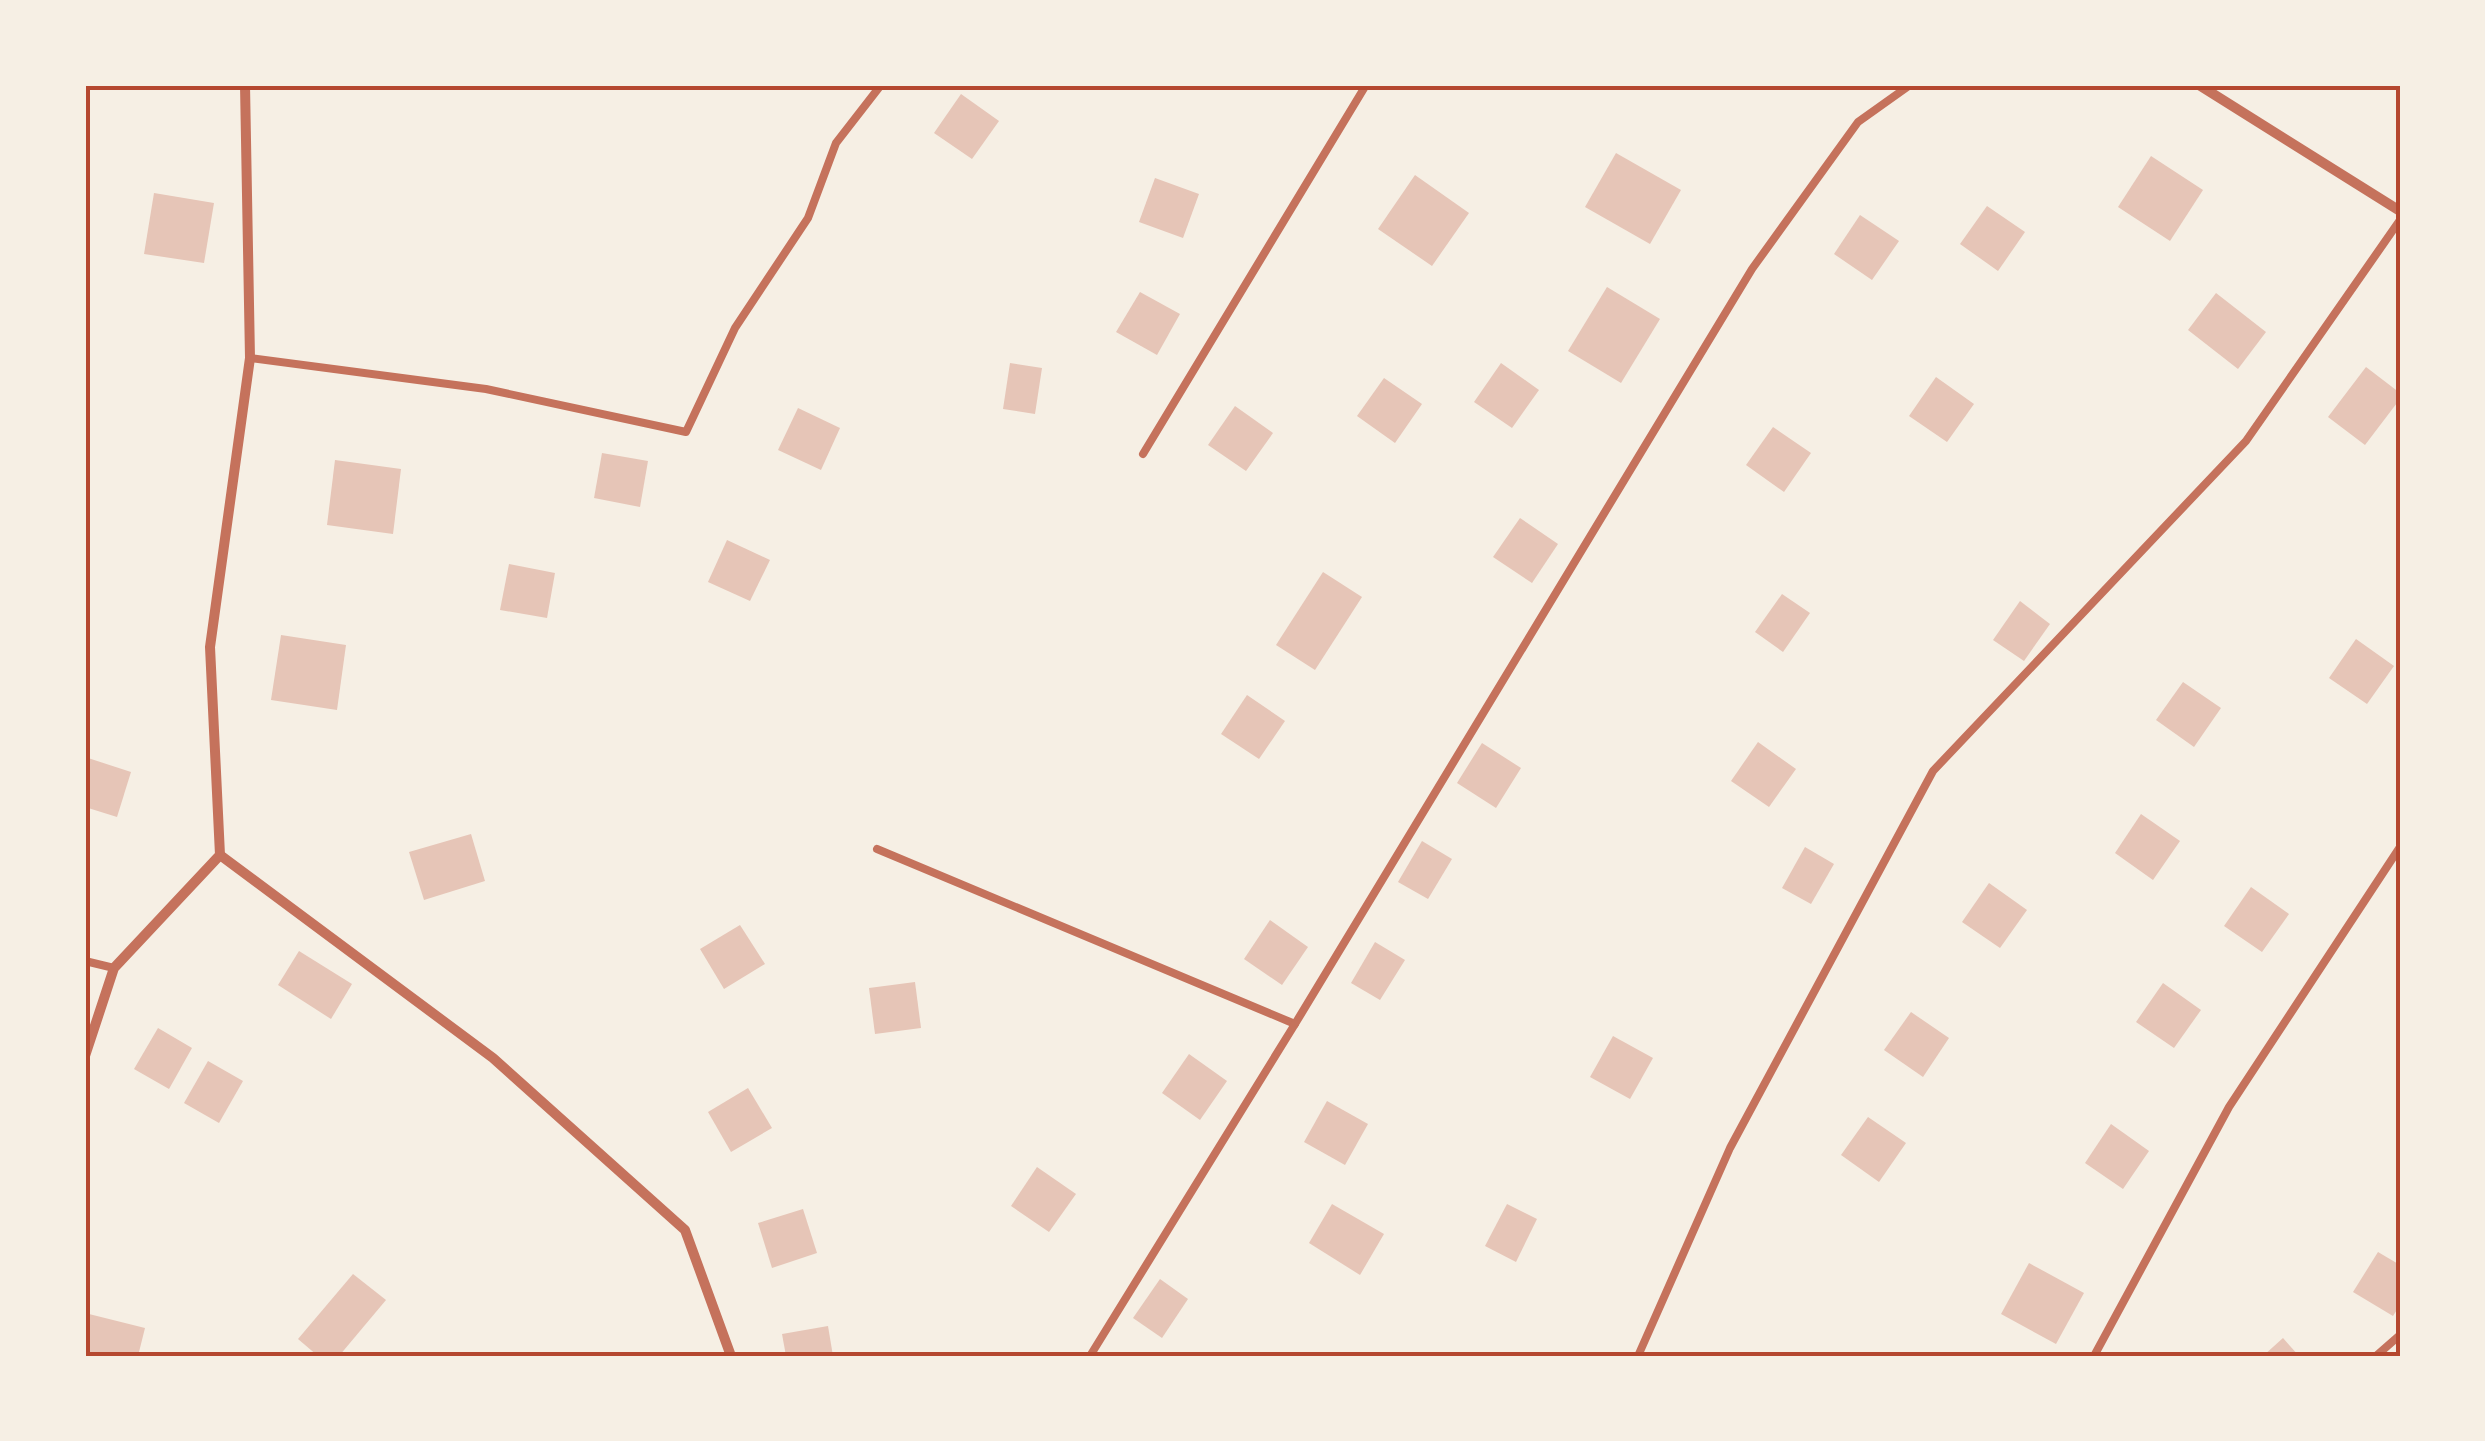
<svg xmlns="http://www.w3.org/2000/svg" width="2485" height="1441" viewBox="0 0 2485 1441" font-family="Helvetica,sans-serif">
  <rect width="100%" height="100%" fill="#f6efe4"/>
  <g fill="#e6c5b7">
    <path d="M961,94L999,121L972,159L934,133Z"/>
    <path d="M1616,153L1681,190L1650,244L1585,207Z"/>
    <path d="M2151,156L2203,190L2170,241L2118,207Z"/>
    <path d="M1415,175L1469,213L1432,266L1378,229Z"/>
    <path d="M1155,178L1199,194L1183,238L1139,222Z"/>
    <path d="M154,193L214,203L204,263L144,254Z"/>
    <path d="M1987,206L2025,232L1998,271L1960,244Z"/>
    <path d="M1860,215L1899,241L1872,280L1834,254Z"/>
    <path d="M1607,287L1660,319L1621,383L1568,351Z"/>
    <path d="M1140,292L1180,314L1157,355L1116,332Z"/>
    <path d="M2216,293L2266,332L2238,369L2188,330Z"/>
    <path d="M1010,363L1042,368L1035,414L1003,409Z"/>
    <path d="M1501,363L1539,390L1512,428L1474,402Z"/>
    <path d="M2366,367L2400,393V399L2365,445L2328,417Z"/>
    <path d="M1936,377L1974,404L1947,442L1909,416Z"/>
    <path d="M1384,378L1422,404L1395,443L1357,416Z"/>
    <path d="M1235,406L1273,433L1246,471L1208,445Z"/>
    <path d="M798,408L840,428L821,470L778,450Z"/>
    <path d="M1773,427L1811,453L1784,492L1746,465Z"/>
    <path d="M602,453L648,461L640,507L594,498Z"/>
    <path d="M335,460L401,469L393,534L327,525Z"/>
    <path d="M1520,518L1558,544L1532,583L1493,557Z"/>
    <path d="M727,540L770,560L750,601L708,582Z"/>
    <path d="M509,564L555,573L547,618L500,610Z"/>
    <path d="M1323,572L1362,597L1315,670L1276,645Z"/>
    <path d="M1782,594L1810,613L1783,652L1755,632Z"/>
    <path d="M2020,601L2050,624L2024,661L1993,640Z"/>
    <path d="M281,635L346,645L337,710L271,700Z"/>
    <path d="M2356,639L2394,666L2367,704L2329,678Z"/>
    <path d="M2183,682L2221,708L2194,747L2156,720Z"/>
    <path d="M1247,695L1285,721L1259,759L1221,734Z"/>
    <path d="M1758,742L1796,769L1769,807L1731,781Z"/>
    <path d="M1482,743L1521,768L1496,808L1457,783Z"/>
    <path d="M85,757L131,772L117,817L85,807Z"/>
    <path d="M2141,814L2180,841L2153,880L2115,853Z"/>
    <path d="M471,834L485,881L424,900L409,852Z"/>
    <path d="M1422,841L1452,859L1428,899L1398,882Z"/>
    <path d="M1805,847L1834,864L1811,904L1782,888Z"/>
    <path d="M1989,883L2027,910L2000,948L1962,922Z"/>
    <path d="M2251,887L2289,914L2262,952L2224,926Z"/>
    <path d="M1270,920L1308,947L1282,985L1244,959Z"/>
    <path d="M740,925L765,964L724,989L700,949Z"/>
    <path d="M1375,942L1405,960L1380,1000L1351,983Z"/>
    <path d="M299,951L352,984L331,1019L278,985Z"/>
    <path d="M915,982L921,1028L875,1034L869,988Z"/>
    <path d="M2163,983L2201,1010L2174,1048L2136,1022Z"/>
    <path d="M1911,1012L1949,1038L1923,1077L1884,1050Z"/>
    <path d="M158,1028L192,1048L169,1089L134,1069Z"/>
    <path d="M1613,1036L1653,1058L1630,1099L1590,1077Z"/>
    <path d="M1189,1054L1227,1081L1200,1120L1162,1093Z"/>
    <path d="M208,1061L243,1081L219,1123L184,1103Z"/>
    <path d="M748,1088L772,1128L731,1152L708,1112Z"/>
    <path d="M1327,1101L1368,1124L1345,1165L1304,1142Z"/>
    <path d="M1868,1117L1906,1143L1879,1182L1841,1155Z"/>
    <path d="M2111,1124L2149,1151L2123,1189L2085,1163Z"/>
    <path d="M1037,1167L1076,1194L1049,1232L1011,1206Z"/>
    <path d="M1332,1204L1384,1234L1360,1275L1309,1243Z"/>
    <path d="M1507,1204L1537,1219L1516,1262L1485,1246Z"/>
    <path d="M803,1209L817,1253L772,1268L758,1223Z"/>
    <path d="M2378,1252L2400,1265V1305L2393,1316L2353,1292Z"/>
    <path d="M2029,1263L2084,1293L2056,1344L2001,1314Z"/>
    <path d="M353,1274L386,1300L339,1356H318L298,1339Z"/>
    <path d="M1160,1279L1188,1299L1162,1338L1133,1318Z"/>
    <path d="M85,1313L145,1328L138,1356L85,1355Z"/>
    <path d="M828,1326L833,1356H786L782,1334Z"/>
    <path d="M2283,1338L2299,1356H2263Z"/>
  </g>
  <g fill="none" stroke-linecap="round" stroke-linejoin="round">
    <g stroke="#c5725c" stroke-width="8">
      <path d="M250,358L486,389L686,432L735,328L808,218L836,143L881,85"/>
      <path d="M1143,454L1366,85"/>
      <path d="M877,849L1295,1024"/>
      <path d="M85,961L114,968"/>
      <path d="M1090,1356L1295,1024L1752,269L1858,122L1910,85"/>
      <path d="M1638,1356L1730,1148L1933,771L2246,441L2400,220"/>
      <path d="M2094,1356L2229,1107L2400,847"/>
      <path d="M2376,1356L2400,1335"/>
    </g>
    <g stroke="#c5725c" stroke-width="10">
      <path d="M2199,85L2400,211"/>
      <path d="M220,855L493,1058L685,1230L731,1356"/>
      <path d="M85,1056L114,968L220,855L210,647L250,358L245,85"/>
    </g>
  </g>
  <rect width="2485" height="1441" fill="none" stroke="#f6efe4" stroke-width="175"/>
  <rect x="88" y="88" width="2310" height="1266" fill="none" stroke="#b5482f" stroke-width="4"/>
</svg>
